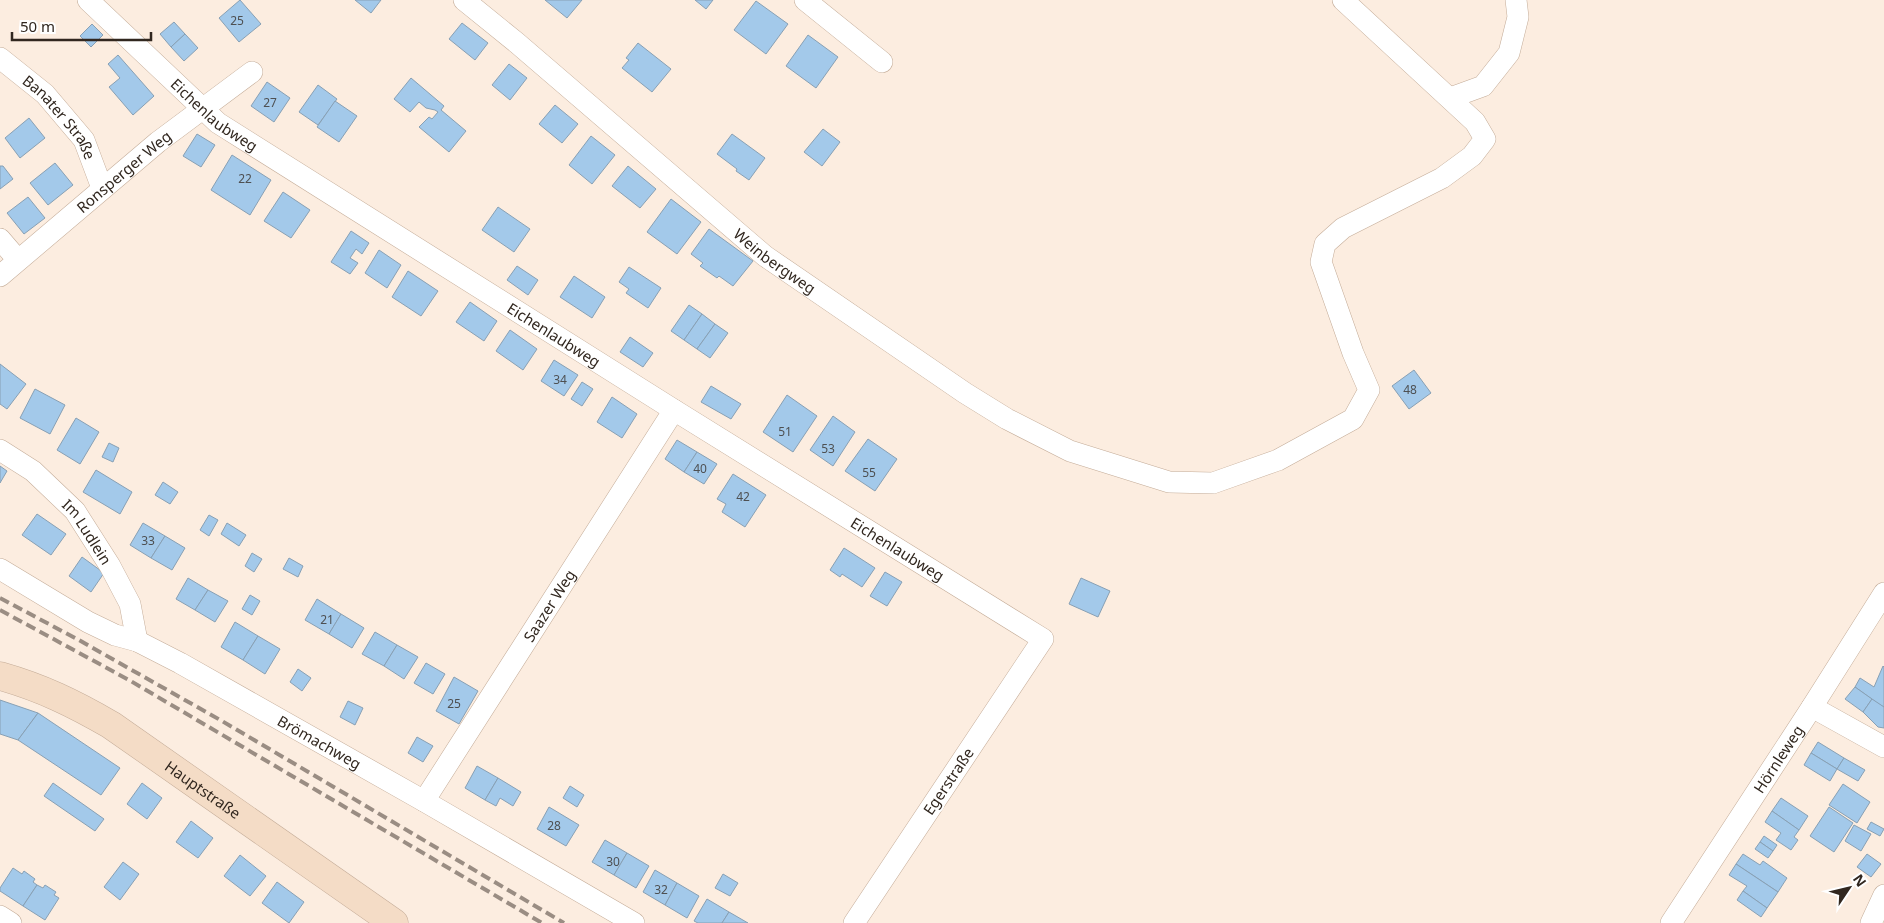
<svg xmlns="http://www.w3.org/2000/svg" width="1884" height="923" viewBox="0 0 1884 923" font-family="'Noto Sans',sans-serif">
  <rect width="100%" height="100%" fill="#fcede0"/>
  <g fill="#a3c9ea" stroke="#88a0b4">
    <path d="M240,0L261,24L239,42L219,18Z"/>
    <path d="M355,0H381L371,13Z"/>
    <path d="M545,0H582L567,18Z"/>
    <path d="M695,0H713L706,9Z"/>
    <path d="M756,1L788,24L766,54L734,30Z"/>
    <path d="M174,22L185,34L171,47L160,34Z"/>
    <path d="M462,23L488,43L475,60L449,39Z"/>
    <path d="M92,24L103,35L91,47L80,36Z"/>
    <path d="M185,34L198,48L184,61L171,47Z"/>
    <path d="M808,35L838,57L816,88L786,66Z"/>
    <path d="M638,43L671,69L652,92L622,68L629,60L626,58Z"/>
    <path d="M118,55L154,96L133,115L109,87L120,78L108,64Z"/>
    <path d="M509,64L527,78L510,100L492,85Z"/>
    <path d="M411,78L444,106L441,110L466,131L449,152L419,127L429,117L432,119L438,112L435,110L426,108L419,102L410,112L394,99Z"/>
    <path d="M267,82L290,98L274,122L251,106Z"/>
    <path d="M318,85L337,99L318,125L299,112Z"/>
    <path d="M335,101L357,116L339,142L317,127Z"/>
    <path d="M555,105L578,124L562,143L539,124Z"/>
    <path d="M29,118L45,138L20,158L5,138Z"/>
    <path d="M823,129L840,142L822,166L804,152Z"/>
    <path d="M197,134L215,145L201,167L183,156Z"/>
    <path d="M732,134L765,158L749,180L736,171L737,169L717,154Z"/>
    <path d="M591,136L615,155L592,184L569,165Z"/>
    <path d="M232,155L271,180L250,215L211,190Z"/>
    <path d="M55,163L73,185L48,205L30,183Z"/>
    <path d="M0,166H3L13,179L0,189Z"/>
    <path d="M628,166L656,189L640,208L612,186Z"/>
    <path d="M283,192L310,210L291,238L264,221Z"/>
    <path d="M28,197L45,218L24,234L7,213Z"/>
    <path d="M671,199L701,222L677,254L647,232Z"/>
    <path d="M498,207L530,229L514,252L482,230Z"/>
    <path d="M709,229L753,261L733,286L719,276L717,278L700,266L703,263L691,254Z"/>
    <path d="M351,231L369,243L362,254L356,249L350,258L358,263L350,274L331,262Z"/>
    <path d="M379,250L401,265L387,288L365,273Z"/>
    <path d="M517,266L538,280L528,295L507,280Z"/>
    <path d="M629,267L661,288L648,308L626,293L629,289L619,282Z"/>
    <path d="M408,271L438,291L421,316L392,297Z"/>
    <path d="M574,276L605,297L592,318L560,297Z"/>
    <path d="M470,302L497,321L484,341L456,322Z"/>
    <path d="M689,305L702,314L684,340L671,331Z"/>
    <path d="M702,314L715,324L697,349L684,340Z"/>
    <path d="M715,324L728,333L710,358L697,349Z"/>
    <path d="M510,330L537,349L523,370L496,351Z"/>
    <path d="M630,337L653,353L643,367L620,352Z"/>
    <path d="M554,360L578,375L564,396L541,381Z"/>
    <path d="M0,364L26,384L7,409L0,404Z"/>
    <path d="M1414,370L1431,393L1409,409L1392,386Z"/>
    <path d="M582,382L593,389L582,406L571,399Z"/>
    <path d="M711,386L741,404L731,419L701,402Z"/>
    <path d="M35,389L65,405L50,434L20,418Z"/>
    <path d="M787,395L817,416L793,452L763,432Z"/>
    <path d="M612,397L637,414L622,438L597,422Z"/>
    <path d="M833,416L855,432L833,466L810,450Z"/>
    <path d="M76,418L99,432L80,464L57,450Z"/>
    <path d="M868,439L897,459L875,491L845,471Z"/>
    <path d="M677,440L697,452L684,472L665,459Z"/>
    <path d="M109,443L119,448L113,462L102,457Z"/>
    <path d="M697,452L717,464L704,484L684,472Z"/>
    <path d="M0,466L7,471L0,483Z"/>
    <path d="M96,470L132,492L120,514L83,492Z"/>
    <path d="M733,474L766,495L745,527L722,512L726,504L717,499Z"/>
    <path d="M163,482L178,492L170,504L155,495Z"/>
    <path d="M37,514L66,534L51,555L22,535Z"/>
    <path d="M209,515L218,520L209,536L200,530Z"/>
    <path d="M143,523L165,536L151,558L130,545Z"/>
    <path d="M227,523L246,535L239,546L221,534Z"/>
    <path d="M165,536L185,548L172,570L151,558Z"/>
    <path d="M844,548L875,568L862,587L842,574L840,577L830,570Z"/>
    <path d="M252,553L262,559L254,572L245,566Z"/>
    <path d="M82,557L104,573L91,592L69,576Z"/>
    <path d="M289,558L303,566L298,577L283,569Z"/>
    <path d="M885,572L902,582L887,606L870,596Z"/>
    <path d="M188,578L208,590L195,610L176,599Z"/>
    <path d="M1081,578L1110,591L1098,617L1069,604Z"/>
    <path d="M208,590L228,601L215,622L195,610Z"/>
    <path d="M250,595L260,601L252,615L242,609Z"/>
    <path d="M317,599L341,614L329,634L305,620Z"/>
    <path d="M341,614L364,628L352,648L329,634Z"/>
    <path d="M235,622L258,636L243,660L221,647Z"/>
    <path d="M375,632L397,645L384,666L362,654Z"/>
    <path d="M258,636L280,649L265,674L243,660Z"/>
    <path d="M397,645L418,657L404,679L384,666Z"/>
    <path d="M426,663L445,674L433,694L414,683Z"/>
    <path d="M1883,666L1884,667V707L1880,705L1855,687L1860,678L1874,687Z"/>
    <path d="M298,669L311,678L302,691L290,682Z"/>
    <path d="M454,677L478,691L459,724L436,711Z"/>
    <path d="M1855,687L1872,699L1863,712L1845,699Z"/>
    <path d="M1872,699L1884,707V728L1878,727L1863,712Z"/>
    <path d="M0,700L38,713L18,740L0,734Z"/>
    <path d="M348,701L363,708L355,725L340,717Z"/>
    <path d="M38,713L120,768L101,795L18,740Z"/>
    <path d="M417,737L433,746L423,762L408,753Z"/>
    <path d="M1818,742L1844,758L1837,769L1811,753Z"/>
    <path d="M1811,753L1837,769L1830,781L1804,765Z"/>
    <path d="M1844,758L1865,770L1858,781L1837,769Z"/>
    <path d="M477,766L498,778L485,800L465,788Z"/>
    <path d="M498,778L521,792L513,806L500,798L496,806L485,800Z"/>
    <path d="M53,783L104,819L95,831L44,796Z"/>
    <path d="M142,783L162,798L147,819L127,804Z"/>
    <path d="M1843,784L1870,802L1857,823L1829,805Z"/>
    <path d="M570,786L584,795L577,807L563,798Z"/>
    <path d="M1781,798L1808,816L1799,830L1772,811Z"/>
    <path d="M549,807L579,825L566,846L537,829Z"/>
    <path d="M1829,807L1853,823L1834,852L1810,836Z"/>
    <path d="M1772,811L1799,830L1794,837L1798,840L1791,850L1776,840L1781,833L1765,822Z"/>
    <path d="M191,821L213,838L198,858L176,842Z"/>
    <path d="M1871,822L1884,829L1880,836L1867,829Z"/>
    <path d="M1854,825L1871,834L1861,851L1845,841Z"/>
    <path d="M1764,836L1777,845L1773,851L1760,842Z"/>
    <path d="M605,840L627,853L614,875L592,862Z"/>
    <path d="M1760,842L1773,851L1768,858L1755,849Z"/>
    <path d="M627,853L649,866L636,888L614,875Z"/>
    <path d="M1743,854L1760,865L1763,861L1787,878L1778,892L1736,864Z"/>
    <path d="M1867,854L1881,864L1871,877L1857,867Z"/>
    <path d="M240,855L266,876L250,896L224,876Z"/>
    <path d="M123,862L139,874L120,900L104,887Z"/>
    <path d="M1736,864L1778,892L1767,908L1743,891L1747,886L1729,875Z"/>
    <path d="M13,868L22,874L24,871L35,879L33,882L37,885L23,906L0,891V888Z"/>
    <path d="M655,870L677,883L665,905L643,892Z"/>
    <path d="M723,874L738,883L730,896L715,888Z"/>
    <path d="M277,882L304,902L289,923L262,903Z"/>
    <path d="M677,883L699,896L687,918L665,905Z"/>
    <path d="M37,885L43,888L45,885L56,892L54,895L59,898L45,920L23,906Z"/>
    <path d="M1743,891L1767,908L1761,917L1737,900Z"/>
    <path d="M707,899L729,912L722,923H698L694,921Z"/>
    <path d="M729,912L748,923H722Z"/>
  </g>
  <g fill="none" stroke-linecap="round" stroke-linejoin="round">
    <defs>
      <g id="street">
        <path id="s1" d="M88,0L218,123L674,410L1043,639L854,923"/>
        <path id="s2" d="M464,0L517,43L765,256L965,393L1007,419L1070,451L1169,482L1213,483L1278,460L1353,419L1369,390L1353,353L1321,262L1325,244L1343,228L1442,178L1472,156L1485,139L1475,122L1343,0"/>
        <path d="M805,0L882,62"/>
        <path id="s3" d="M0,58L45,94L84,140L102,188"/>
        <path d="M1450,98L1483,86L1509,53L1518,17L1516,0"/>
        <path d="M0,239L18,260"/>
        <path id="s4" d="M0,276L158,142L252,72"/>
        <path id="s5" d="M0,450L33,471L75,511L110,566L130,604L137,641"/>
        <path id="s6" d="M0,569L88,622L115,635L137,641L180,663L424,801L634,923"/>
        <path d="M1812,707L1884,747"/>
        <path id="s7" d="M424,801L674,410"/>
        <path d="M0,916L11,923"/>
        <path id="s8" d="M1671,923L1812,707L1884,593"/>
        <path d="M1871,923L1884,895"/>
      </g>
      <g id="secondary">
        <path id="s9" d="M0,676C42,688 73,703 111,725L394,923"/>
      </g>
    </defs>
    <use href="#street" stroke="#c4ac98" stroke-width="22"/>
    <use href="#secondary" stroke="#c4ac98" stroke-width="29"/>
    <use href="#street" stroke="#fff" stroke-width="21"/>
    <use href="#secondary" stroke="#f4dcc6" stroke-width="28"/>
    <g stroke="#9a8d83" stroke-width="4" stroke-dasharray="10 5" stroke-linecap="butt">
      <path d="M0,598L77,639L222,721L564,923"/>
      <path d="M0,610L129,680L542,923"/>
    </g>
  </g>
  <g text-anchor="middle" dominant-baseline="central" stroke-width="4" stroke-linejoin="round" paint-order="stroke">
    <g font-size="12" fill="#4e5052">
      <text x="237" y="20">25</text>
      <text x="270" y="102">27</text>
      <text x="245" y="178">22</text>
      <text x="560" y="379">34</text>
      <text x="1410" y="389">48</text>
      <text x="785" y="431">51</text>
      <text x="828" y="448">53</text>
      <text x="700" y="468">40</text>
      <text x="869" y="472">55</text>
      <text x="743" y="496">42</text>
      <text x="148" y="540">33</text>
      <text x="327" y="619">21</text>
      <text x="454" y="703">25</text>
      <text x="554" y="825">28</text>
      <text x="613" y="861">30</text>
      <text x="661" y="889">32</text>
    </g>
    <g font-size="15" fill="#31271f" stroke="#fff">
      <text stroke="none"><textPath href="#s1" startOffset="171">Eichenlaubweg</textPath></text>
      <text stroke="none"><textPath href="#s3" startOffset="85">Banater Straße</textPath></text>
      <text stroke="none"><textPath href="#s4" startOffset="162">Ronsperger Weg</textPath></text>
      <text stroke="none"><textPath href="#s2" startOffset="406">Weinbergweg</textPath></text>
      <text stroke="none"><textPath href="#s1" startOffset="576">Eichenlaubweg</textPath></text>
      <text stroke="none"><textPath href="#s5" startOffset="121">Im Ludlein</textPath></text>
      <text stroke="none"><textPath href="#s1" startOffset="981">Eichenlaubweg</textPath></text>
      <text stroke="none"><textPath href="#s7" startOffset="232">Saazer Weg</textPath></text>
      <text stroke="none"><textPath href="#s6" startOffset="364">Brömachweg</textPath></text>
      <text stroke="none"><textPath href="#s8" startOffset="196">Hörnleweg</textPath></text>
      <text transform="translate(948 781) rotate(-56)">Egerstraße</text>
      <text stroke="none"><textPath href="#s9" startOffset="234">Hauptstraße</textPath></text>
    </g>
  </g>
  <g transform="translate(1849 888) rotate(55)" stroke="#ffffff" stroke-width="4" paint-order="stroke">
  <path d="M0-4L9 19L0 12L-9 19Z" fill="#31271f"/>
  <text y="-8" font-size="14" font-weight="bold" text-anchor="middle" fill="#31271f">N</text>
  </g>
  <path d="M12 32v8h139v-8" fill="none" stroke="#31271f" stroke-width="2.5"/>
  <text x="20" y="32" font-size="15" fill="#31271f" stroke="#ffffff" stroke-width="4" paint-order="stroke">50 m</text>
</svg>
